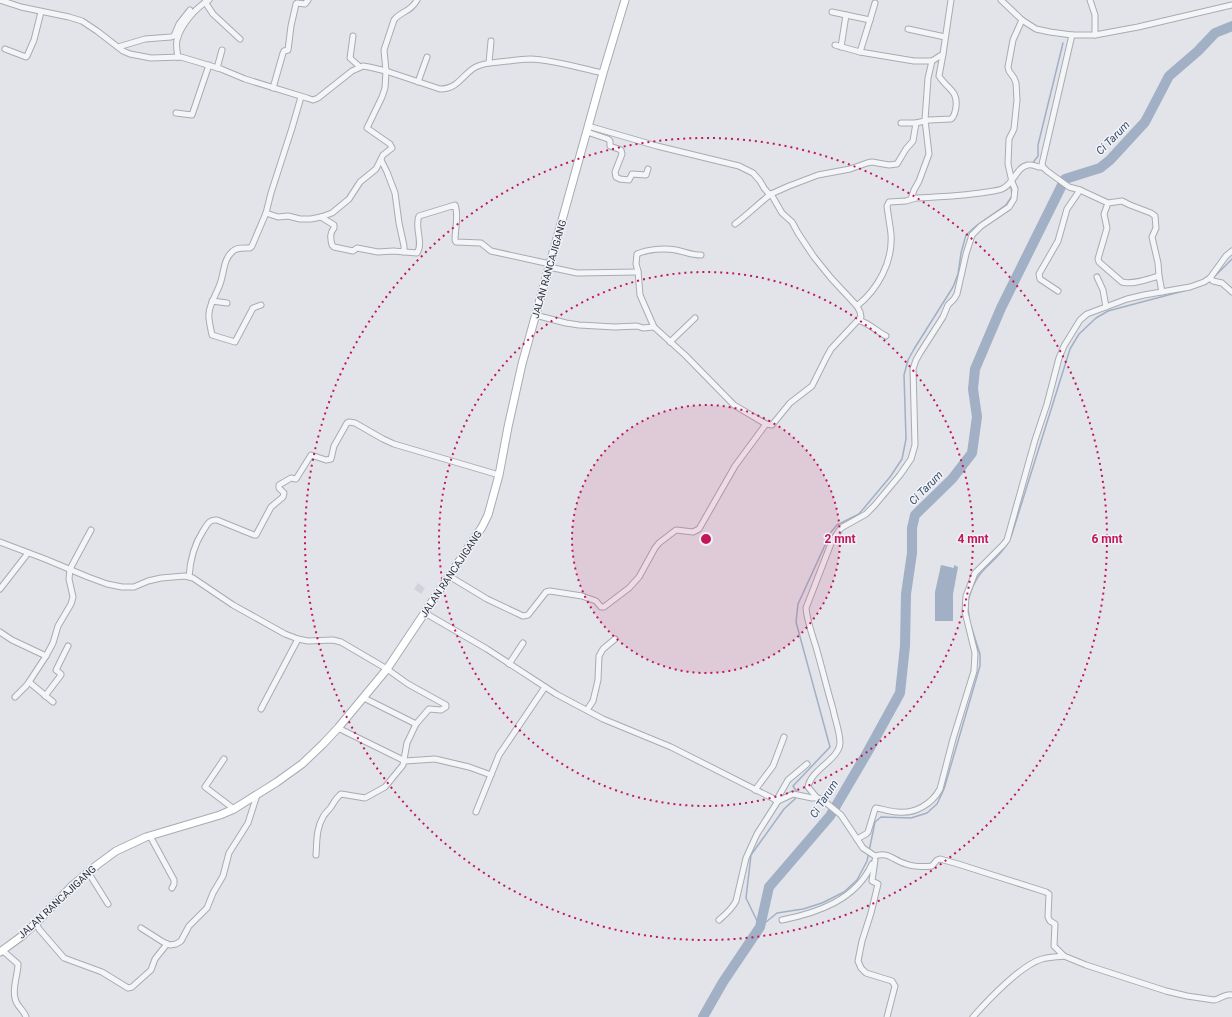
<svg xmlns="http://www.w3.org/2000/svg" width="1232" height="1017" viewBox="0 0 1232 1017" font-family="Roboto,sans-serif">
  <rect width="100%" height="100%" fill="#e2e4e9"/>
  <path fill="#d0d3da" d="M418,583L425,588L421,594L414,589Z"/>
  <path fill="#a1b0c5" d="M941,565L954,568V565L958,567L953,594V621H935V592Z"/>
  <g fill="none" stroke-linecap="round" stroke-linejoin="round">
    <g stroke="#a1b0c5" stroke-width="1.5">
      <path d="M1032,164L1038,156V145L1063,43"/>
      <path d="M1212,279L1232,259"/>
      <path d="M1010,539L1012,534L1070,349L1079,334L1096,318L1108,311L1187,290"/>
      <path d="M968,601C971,591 974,581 981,573C990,562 1002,555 1008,542"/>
      <path d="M968,608L969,617"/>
      <path d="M971,626L980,654V666L944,789L937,804L927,813L911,818L881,817L875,822L867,861L857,880L844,892L822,903L803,909L777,913L760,927L746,898L751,855L784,809L795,799L797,792L793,786L830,747L796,622L798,604L831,532L837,525L859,514L890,477L902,459L906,439L904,375L908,360L914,349L953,287L958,274L961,253L966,235L976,226L1006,205L1012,196L1011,186"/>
    </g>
    <path stroke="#a1b0c5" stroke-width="10" d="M703,1017L723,982L760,927L769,887L830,816L867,753L900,693L905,646L906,594L912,553V528L915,515L952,479L972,453L977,417L973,389L975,369L1001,308L1065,179L1100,168L1110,160L1145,122L1169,76L1198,51L1215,33L1232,26"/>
    <defs>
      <g id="street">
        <path d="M0,0L21,7L69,17L82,21L97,31L123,51L130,54L151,58L181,57L221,69L245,79L307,98L313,100L318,98L352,71L363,66L369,67L386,71L440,89C460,89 464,71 478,66C485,63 492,63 499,62C510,61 520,59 530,59C555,60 579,68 603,73"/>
        <path d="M1001,0L1022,20L1036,29L1050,32L1072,35H1095L1138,27L1232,5"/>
        <path d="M1090,0L1095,15V35"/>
        <path d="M205,2L213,14L240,39"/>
        <path d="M832,12L846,15L841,47"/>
        <path d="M846,15L870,20L875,3"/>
        <path d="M908,29L945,37"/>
        <path d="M1072,35L1042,164L1043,167L1047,171L1069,187L1080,190L1108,203L1104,214L1107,228L1098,259L1099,262L1122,282C1133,285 1148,279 1159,276L1158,263L1152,237L1156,228L1155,216L1151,213L1130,205L1122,201L1108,203"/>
        <path d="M353,36L350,58L360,67"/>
        <path d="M835,45L860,52L914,61H932L943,54L951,0"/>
        <path d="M118,47L145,39L171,37L174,36L179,24L190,10"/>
        <path d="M5,49L26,57L27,56L34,40L41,12"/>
        <path d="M860,52L870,20"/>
        <path d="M178,57C177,52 176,45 177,40C181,25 195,8 209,0"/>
        <path d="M489,63L491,41"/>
        <path d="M217,68L222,50"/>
        <path d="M418,82L427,57"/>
        <path d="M273,88L283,53L284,51L288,50L291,26L296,4L297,3L305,4L308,0"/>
        <path d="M176,113L192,115L209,65"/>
        <path d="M901,123H916"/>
        <path d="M588,126L657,146L739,166L753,173L760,181L764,188L769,194H771L789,186L818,175L850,169L867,163L872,162L889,165L897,164L906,149L913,141L916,123L929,120L951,119C955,116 955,112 956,107C958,90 947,89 939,76L943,54"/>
        <path d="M587,132L608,139L610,141V146L621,150L622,154L615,172L616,177L620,179L629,180L632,174L646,175L648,169"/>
        <path d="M381,160L387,172L395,193L399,223L404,246V252"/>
        <path d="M771,194L782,213L792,222L798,233L814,257L831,278L857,306C878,289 893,262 891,234C890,225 888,215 887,206L889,202L906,201L916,198C939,197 963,196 987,192C992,191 997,191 1002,189C1014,184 1016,167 1028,165C1034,164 1038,168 1043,167"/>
        <path d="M911,199L914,190L919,181L929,154L925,120L928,78L932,61"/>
        <path d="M266,213L278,217L288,216L300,219H311L321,217L332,213L349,199L360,182L376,169L383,155L392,148L390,144L367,128L382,97L385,88L386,71L384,50L394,20C401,11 411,12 417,0"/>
        <path d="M321,217L334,225V228C330,233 330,237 332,245L334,247L353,251L357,248L378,252L393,251L417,253C424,243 414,227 419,216L455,205C459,214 455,230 455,240L456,242L481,243L491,251L550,264"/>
        <path d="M735,224C747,215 758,204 771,194"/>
        <path d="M701,255C691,255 686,252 676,250C664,248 648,249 637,254L636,264L638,271L640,295L654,327L685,355L734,405L766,424L772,425L790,403L812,386L826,358L831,349L861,317L860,312L857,306"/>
        <path d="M549,267L577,273L638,272"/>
        <path d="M1159,276L1162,292"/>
        <path d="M1097,277L1103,290L1106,307"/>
        <path d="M1210,278L1213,281L1222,283L1232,292"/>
        <path d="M1058,291L1040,279L1039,274L1058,241L1067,209L1080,190"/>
        <path d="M212,301L227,303"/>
        <path d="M261,305L253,308L235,342L212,335C211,330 208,318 209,313C210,302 218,292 221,281C224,271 224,259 232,252C236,247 243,248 250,248L252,246L266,213L271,193L292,128L301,97"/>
        <path d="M535,315L566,323L579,325L615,327L637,326L643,328L654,327"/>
        <path d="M858,320C869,323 876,331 886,336"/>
        <path d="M670,342L695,318"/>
        <path d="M0,542L45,559L88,577L107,584L122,587H134L148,581L161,578L185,576L193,578L233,605L285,634L298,639L308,641L333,640L341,642L387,669L408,684L446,705V707L441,710L429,709L416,724L407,743L403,765L385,787L365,798L341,794C336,798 334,802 331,807C328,811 325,813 323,817C316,829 317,842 316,855"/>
        <path d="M449,576L487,599L523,616L528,615L546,592L550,591L582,596L596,601L601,607H604L629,588L639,577L655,548L659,543L676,530L693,532L699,529L735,466L766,424"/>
        <path d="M189,577C190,560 194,545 203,531C207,525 209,519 217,520L254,535H256L271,507L283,497L284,493L279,488V485L291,478L296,479L311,455L326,460L331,459L334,446L347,423L349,422L355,423L383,439L394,444L499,475"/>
        <path d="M0,589L28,553"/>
        <path d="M425,613L487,649L556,694L603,719L671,747L778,801L793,794L812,798H818L824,801L841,815L863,848L875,856"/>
        <path d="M0,632L12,640L46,656L29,682L53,702"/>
        <path d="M46,656L53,643L58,626L71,604L73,597L69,579L70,569L91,530"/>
        <path d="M509,664L523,643"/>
        <path d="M45,696L61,675V674L56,670L68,646"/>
        <path d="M15,697L26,686L29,682"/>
        <path d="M364,698L416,724"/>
        <path d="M261,709L298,639"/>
        <path d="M587,710L593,701L598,680L599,656L603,649L615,639"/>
        <path d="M338,728L405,761L435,759L469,767L491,775"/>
        <path d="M224,759L205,787L234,809"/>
        <path d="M755,790L773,766L784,737"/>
        <path d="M817,798L808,787C811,769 839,760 840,743C840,732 835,720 833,709C827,689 822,668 816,647C812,634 807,621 806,608L832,541L841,528L866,514L874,506L900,475L911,459L915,445L913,369L916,360L920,353L943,317L948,305L954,299L957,294L966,254L972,235L981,226L1009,207L1014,199L1015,189L1012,182L1008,164L1009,139L1014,129L1017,100L1016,83L1014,78L1009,71L1008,67L1013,40L1022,20"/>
        <path d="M776,801L788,780L807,764"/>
        <path d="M476,812L499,755L545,687"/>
        <path d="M150,836L174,880V884L172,888"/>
        <path d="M857,839L866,834L868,832L875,809L876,808C883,809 891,812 898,812C915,814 932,804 940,789L953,739L974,671L975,653L965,612L966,596L975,573L1003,545L1007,540L1035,440L1047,404L1059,358L1064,346L1080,320L1087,314L1127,299L1144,295L1190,287L1204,282L1210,278L1226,256L1232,251"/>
        <path d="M875,856C888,851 894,861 906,864C914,867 923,867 932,866L937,860L940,859L958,864L1046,892L1049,894L1048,917L1050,921L1055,924L1054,946L1064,956L1086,965L1166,991L1187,996L1214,1000C1221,999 1225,993 1232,995"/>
        <path d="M875,860L872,881L878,884L871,913L862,941L858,961L861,968L866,973L892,981L895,986L887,1017"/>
        <path d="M88,872L108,904"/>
        <path d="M719,920C726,914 732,909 736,901L746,858L757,834L778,801"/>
        <path d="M782,920C817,913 856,900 872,864"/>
        <path d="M36,923L39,929L64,958L102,972L128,988L132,987L151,970L155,959L167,944"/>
        <path d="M141,928L163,942L170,945L176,944L181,941L189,926L207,908L213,893L223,876L229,853L248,823L257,795"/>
        <path d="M2,950L18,964C18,975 12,987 15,998C16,1006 24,1010 26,1017"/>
        <path d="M973,1017C988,1000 1021,965 1042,959C1049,957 1057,957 1064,956"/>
      </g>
      <path id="secondary" d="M0,952L22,936L36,923L73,885L97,865L116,851L146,837L220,815L234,809L277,782L302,764L323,744L338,728L387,669L482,527L488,515L499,475L508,427L522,364L603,73L625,0"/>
    </defs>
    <use href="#street" stroke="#a8abb3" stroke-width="7"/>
    <use href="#secondary" stroke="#a8abb3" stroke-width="9"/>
    <use href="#street" stroke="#f4f5f7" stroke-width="5"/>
    <use href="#secondary" stroke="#fff" stroke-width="7"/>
  </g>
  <circle cx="706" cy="539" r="134" fill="#c2185b" fill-opacity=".12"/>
  <g fill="none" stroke="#c2185b" stroke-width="2" stroke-dasharray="2 4">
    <circle cx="706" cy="539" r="134"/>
    <circle cx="706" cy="539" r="267"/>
    <circle cx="706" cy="539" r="401"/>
  </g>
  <g text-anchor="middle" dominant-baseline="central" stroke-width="3" stroke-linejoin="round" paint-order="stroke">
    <g font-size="10" fill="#2c313f" stroke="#f1f3f6">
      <text transform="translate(549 269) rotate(-74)">JALAN RANCAJIGANG</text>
      <text transform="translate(451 574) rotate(-56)">JALAN RANCAJIGANG</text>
      <text transform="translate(57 902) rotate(-43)">JALAN RANCAJIGANG</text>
    </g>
    <g font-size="11" font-style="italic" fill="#3a4e6e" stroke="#f1f3f6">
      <text transform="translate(1113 138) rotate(-45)">Ci Tarum</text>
      <text transform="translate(926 488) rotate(-45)">Ci Tarum</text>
      <text transform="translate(824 799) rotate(-57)">Ci Tarum</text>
    </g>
  </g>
  <circle cx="706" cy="539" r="6" fill="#c2185b" stroke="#f1f3f6" stroke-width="2"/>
  <g font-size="12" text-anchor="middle" font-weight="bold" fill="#c2185b" stroke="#f1f3f6" stroke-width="3" stroke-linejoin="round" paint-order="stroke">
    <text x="840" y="543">2 mnt</text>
    <text x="973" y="543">4 mnt</text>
    <text x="1107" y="543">6 mnt</text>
  </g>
</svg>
